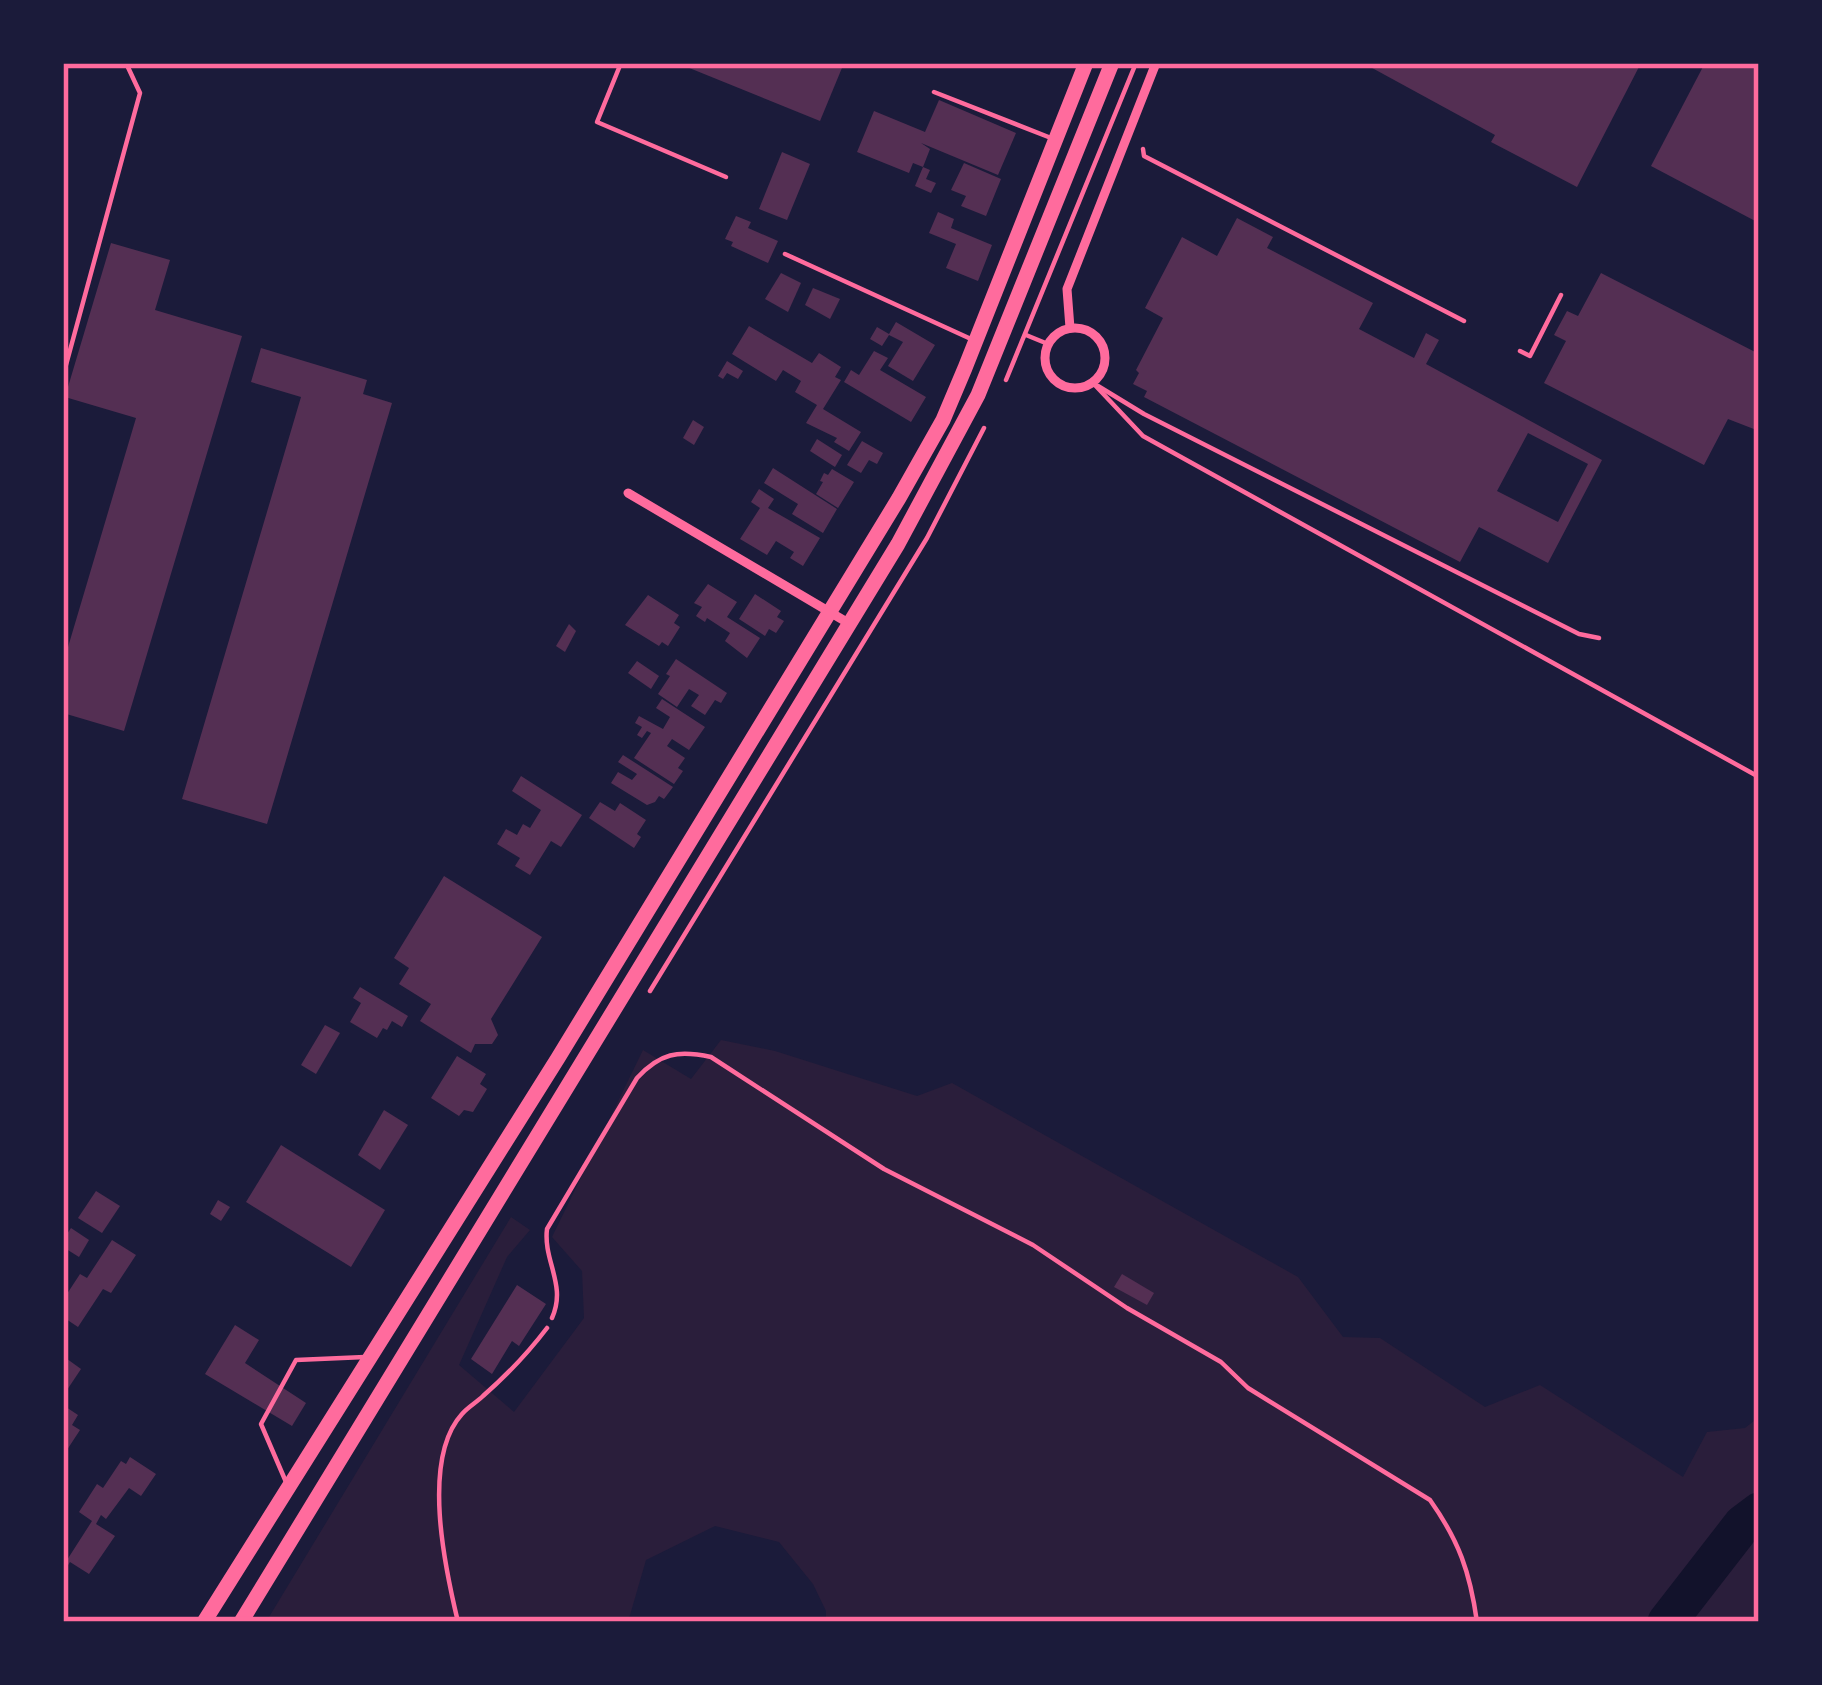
<svg xmlns="http://www.w3.org/2000/svg" width="1822" height="1685" viewBox="0 0 1822 1685" font-family="Spectral,serif">
  <rect width="100%" height="100%" fill="#1b1b3a"/>
  <path fill="#2a1e3b" d="M721,1040L775,1051L917,1096L952,1083L1298,1277L1343,1337L1380,1338L1485,1407L1540,1385L1683,1477L1707,1432L1745,1428L1759,1417V1607L1748,1622H826V1611L813,1584L779,1542L715,1526L646,1560L628,1622H266L511,1217L530,1230L507,1257L459,1365L514,1412L584,1318L582,1271L552,1237L643,1050L691,1079Z"/>
  <g fill="none" stroke-linecap="round" stroke-linejoin="round">
    <path stroke="#12122b" stroke-width="39" d="M1667,1622L1743,1524L1759,1512"/>
  </g>
  <g fill="#542f53" fill-rule="evenodd">
    <path d="M677,63H844L820,121Z"/>
    <path d="M1363,63H1641L1577,187L1491,142L1495,135Z"/>
    <path d="M1705,63H1759V223L1651,166Z"/>
    <path d="M939,100L1016,133L998,175L921,143L930,149L923,167L913,163L909,173L857,152L874,111L925,132Z"/>
    <path d="M782,152L810,164L787,220L759,209Z"/>
    <path d="M964,163L1001,179L986,216L961,206L966,196L951,190Z"/>
    <path d="M923,167L930,170L926,179L936,183L931,193L915,186Z"/>
    <path d="M938,212L954,219L951,228L992,245L978,281L946,268L956,244L929,233Z"/>
    <path d="M736,216L751,222L748,228L778,241L768,263L731,246L733,242L725,239Z"/>
    <path d="M1237,218L1273,237L1267,248L1373,303L1359,329L1414,358L1426,333L1439,340L1426,364L1602,460L1548,563L1479,527L1460,562L1144,397L1147,391L1133,384L1139,373L1136,370L1163,318L1145,308L1182,237L1217,256ZM1528,433L1588,464L1558,522L1497,491Z"/>
    <path d="M111,243L170,260L155,310L242,336L124,731L63,713V664L136,418L65,397Z"/>
    <path d="M781,273L801,283L788,312L765,299Z"/>
    <path d="M1601,273L1759,354V431L1728,419L1704,465L1544,383L1566,341L1554,335L1567,311L1578,316Z"/>
    <path d="M813,288L840,299L830,319L805,305Z"/>
    <path d="M896,322L935,345L913,381L888,366L903,342L889,335L882,346L870,339L877,327L889,334Z"/>
    <path d="M749,326L812,363L819,353L841,367L835,377L841,380L823,409L861,432L849,451L834,442L837,438L806,423L817,405L795,392L801,381L783,370L776,381L732,354Z"/>
    <path d="M261,348L367,380L363,394L392,403L267,824L182,799L301,397L251,382Z"/>
    <path d="M874,351L888,358L880,370L926,397L911,422L844,382L851,370L859,375Z"/>
    <path d="M727,361L743,371L738,379L727,373L723,379L718,376Z"/>
    <path d="M693,420L704,427L694,445L683,438Z"/>
    <path d="M817,439L842,455L835,467L810,451Z"/>
    <path d="M862,441L883,453L877,464L869,460L861,473L847,465Z"/>
    <path d="M773,468L837,509L823,533L792,514L798,504L764,483Z"/>
    <path d="M832,469L854,482L838,508L816,494L823,482L820,481L824,473L828,475Z"/>
    <path d="M759,489L774,499L768,508L820,538L803,566L790,558L794,552L776,541L767,555L740,539L760,508L751,502Z"/>
    <path d="M708,584L737,602L727,617L760,638L747,658L725,641L730,633L707,618L705,622L696,616L702,607L694,603Z"/>
    <path d="M755,594L781,611L777,617L784,621L776,633L769,629L765,636L739,619Z"/>
    <path d="M648,595L679,615L674,623L680,627L668,646L662,642L659,646L625,625Z"/>
    <path d="M569,624L576,631L565,652L556,646Z"/>
    <path d="M676,659L727,693L721,703L715,700L705,715L691,706L699,695L689,689L677,707L658,694L670,676L666,674Z"/>
    <path d="M637,661L659,676L651,689L628,673Z"/>
    <path d="M662,699L705,727L689,750L672,739L667,746L685,758L678,768L683,771L674,784L634,758L651,733L647,731L642,738L637,735L642,727L635,723L639,716L663,729L670,717L656,708Z"/>
    <path d="M623,755L673,787L664,799L659,796L655,802L647,805L611,783L618,772L632,780L637,774L618,762Z"/>
    <path d="M521,776L582,815L561,847L551,841L530,875L515,866L520,858L497,844L506,829L517,835L523,824L530,828L541,810L512,791Z"/>
    <path d="M600,802L615,811L620,803L646,820L637,834L641,837L634,848L589,818Z"/>
    <path d="M444,876L542,937L491,1019L498,1035L492,1044H475L471,1053L420,1021L431,1004L399,984L409,968L394,958Z"/>
    <path d="M360,987L408,1016L402,1027L392,1021L387,1030L383,1028L377,1038L350,1022L361,1003L353,998Z"/>
    <path d="M325,1025L340,1033L316,1074L301,1065Z"/>
    <path d="M457,1056L486,1074L480,1084L487,1089L473,1112L464,1110L459,1116L431,1098Z"/>
    <path d="M384,1110L408,1125L380,1170L358,1155Z"/>
    <path d="M281,1145L385,1210L351,1267L246,1202Z"/>
    <path d="M96,1191L120,1206L102,1233L78,1218Z"/>
    <path d="M218,1200L230,1207L221,1221L210,1214Z"/>
    <path d="M71,1228L89,1240L79,1257L63,1247V1240Z"/>
    <path d="M112,1240L136,1255L111,1293L103,1289L78,1327L63,1317V1300L80,1274L87,1278Z"/>
    <path d="M1122,1274L1154,1293L1147,1305L1114,1287Z"/>
    <path d="M517,1285L546,1304L519,1346L512,1341L492,1374L471,1359Z"/>
    <path d="M235,1325L259,1340L245,1363L306,1403L292,1426L205,1374Z"/>
    <path d="M63,1356L81,1369L63,1396Z"/>
    <path d="M63,1405L78,1415L72,1425L80,1430L63,1456Z"/>
    <path d="M130,1457L156,1474L141,1496L129,1488L106,1519L101,1515L96,1524L115,1536L89,1574L70,1562L63,1573V1557L67,1560L92,1521L79,1512L97,1484L103,1488L121,1461L126,1464Z"/>
  </g>
  <g fill="none" stroke-linecap="round" stroke-linejoin="round">
    <g stroke="#ff6b9d" stroke-width="4.5">
      <path d="M1143,149L1144,156L1464,321"/>
      <path d="M1026,335L1048,344"/>
      <path d="M1520,351L1530,356L1561,295"/>
      <path d="M1006,380L1136,63"/>
      <path d="M650,991L927,538L984,428"/>
      <path d="M552,1318C567,1285 543,1261 547,1229L637,1078C660,1053 678,1050 711,1057L884,1169L1033,1245L1127,1308L1221,1362L1248,1388L1430,1500C1459,1541 1470,1572 1477,1622"/>
    </g>
    <g stroke="#ff6b9d" stroke-width="4.5">
      <path d="M621,63L597,122L726,177"/>
      <path d="M934,92L1051,138"/>
      <path d="M785,254L971,339"/>
      <path d="M63,376L140,93L126,63"/>
      <path d="M1093,383L1143,436L1759,777"/>
      <path d="M1098,386L1144,414L1579,634L1599,638"/>
      <path d="M286,1482L261,1424L296,1360L365,1357"/>
      <path d="M458,1622C445,1568 421,1459 462,1414C468,1407 477,1402 483,1396C507,1375 528,1353 547,1328"/>
    </g>
    <g stroke="#ff6b9d" stroke-width="9">
      <circle cx="1075" cy="358" r="30"/>
      <path d="M1070,328L1067,289L1156,63"/>
      <path d="M628,493L850,624"/>
    </g>
    <g stroke="#ff6b9d" stroke-width="15">
      <path d="M204,1622L558,1058L899,498L943,420L965,368L1086,63"/>
      <path d="M241,1622L898,544L978,395L1112,63"/>
    </g>
  </g>
  <rect width="1822" height="1685" fill="none" stroke="#1b1b3a" stroke-width="132"/>
  <rect x="66" y="66" width="1690" height="1553" fill="none" stroke="#ff6b9d" stroke-width="4.5"/>
</svg>
